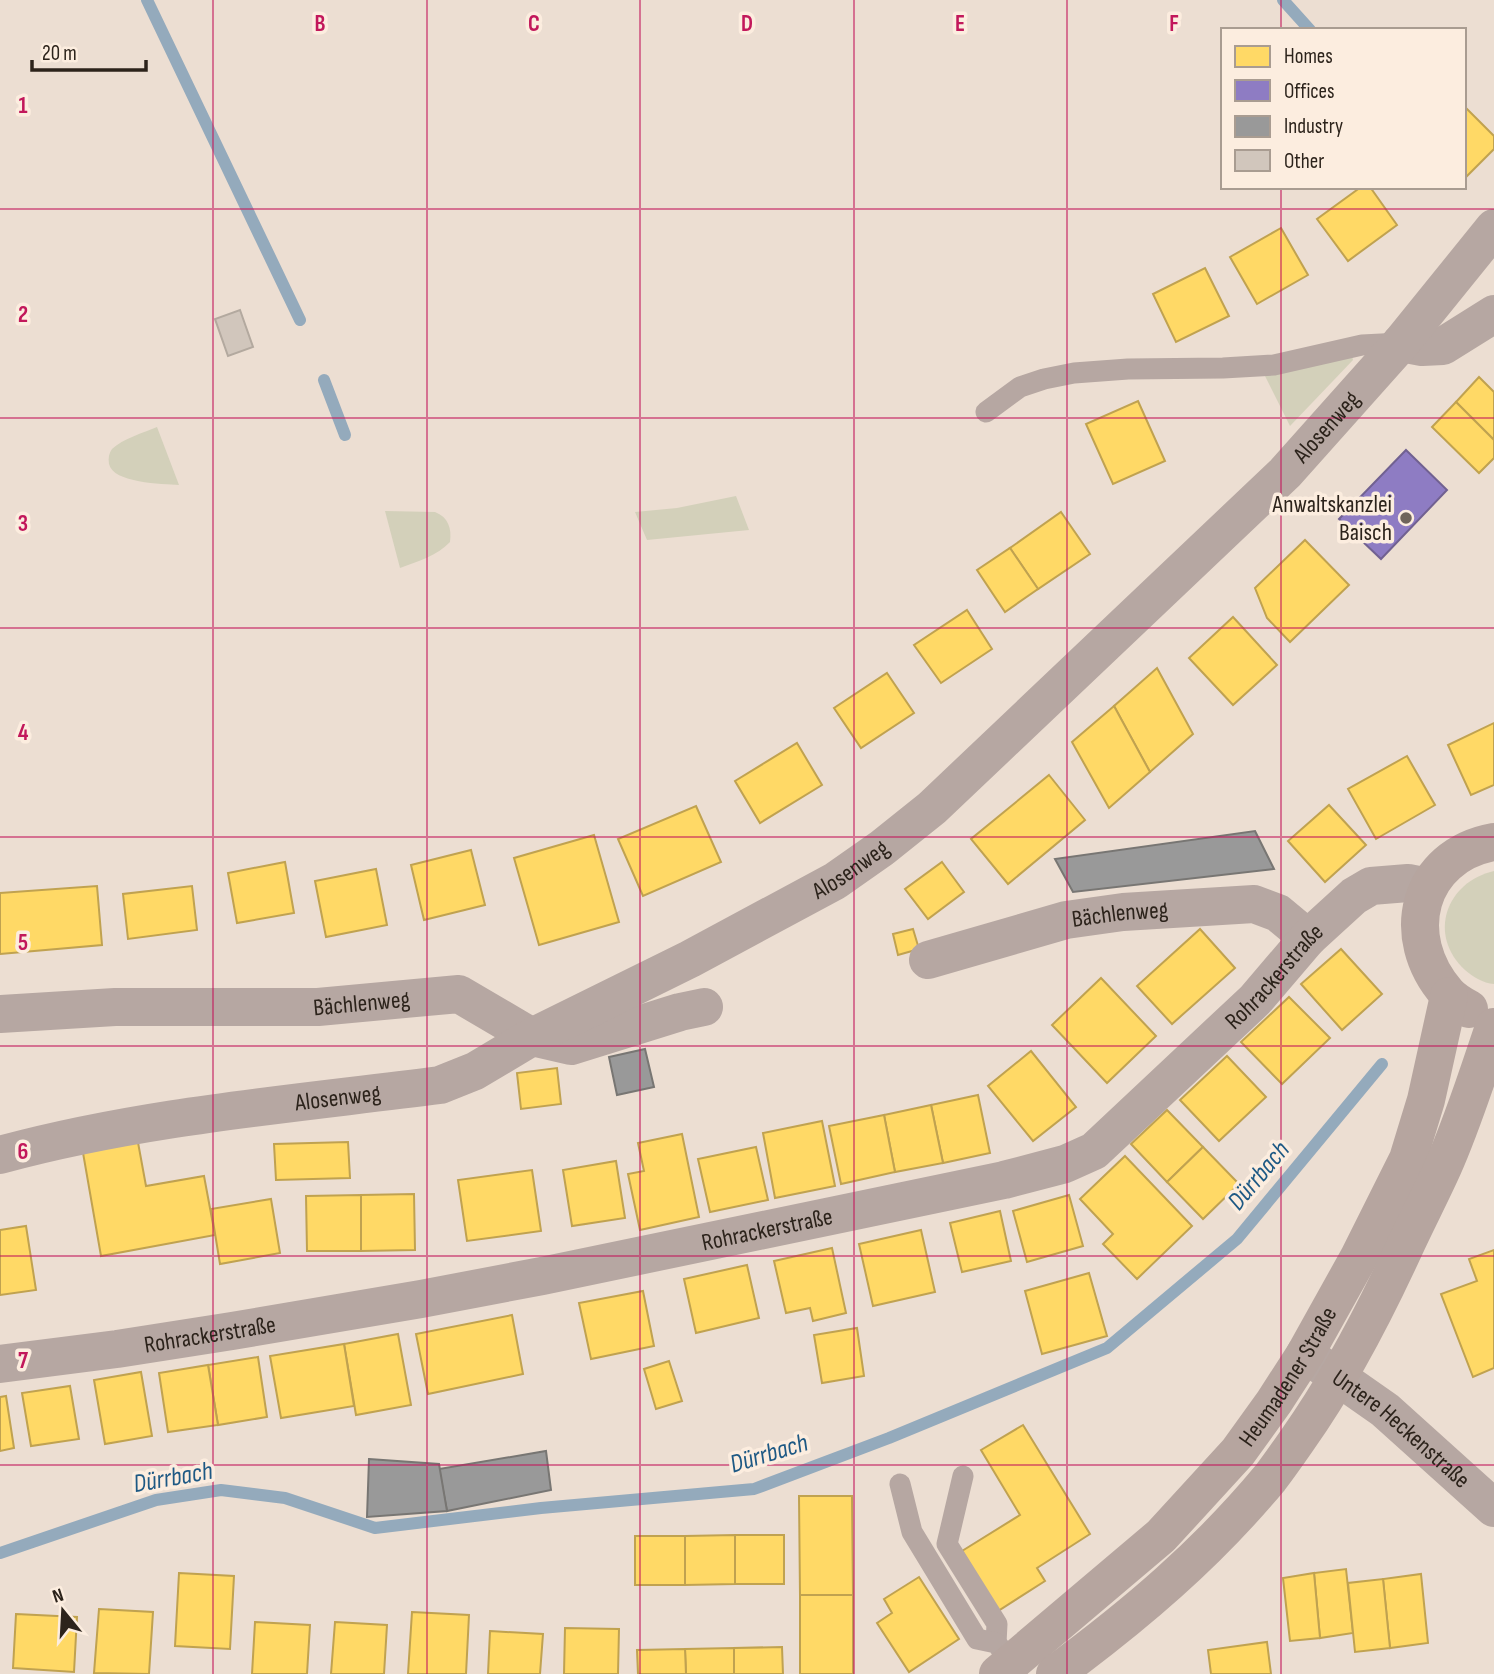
<svg xmlns="http://www.w3.org/2000/svg" width="1494" height="1674" viewBox="0 0 1494 1674" font-family="'Sofia Sans Condensed',sans-serif">
  <rect width="100%" height="100%" fill="#ecded2"/>
  <g fill="#d3d0ba">
    <path d="M1352,356L1353,360L1290,426L1264,374Z"/>
    <path d="M157,427L179,485C162,484 113,483 109,464C108,458 109,453 112,449C122,439 145,432 157,427Z"/>
    <path d="M736,496L749,530L647,540L635,512L677,508Z"/>
    <path d="M385,511L435,512C448,517 452,528 450,542C437,556 418,561 400,568Z"/>
    <path d="M1494,871V984C1483,983 1473,977 1465,970C1427,935 1446,882 1494,871Z"/>
  </g>
  <g fill="#ffd966" stroke="#c0a250" stroke-width="2">
    <path d="M1464,106L1494,136V149L1464,179Z"/>
    <path d="M1361,187H1370L1397,225L1348,261L1317,219Z"/>
    <path d="M1281,228L1308,275L1257,304L1230,257Z"/>
    <path d="M1205,268L1229,316L1176,342L1153,294Z"/>
    <path d="M1479,377L1494,392V440L1456,402Z"/>
    <path d="M1138,401L1165,461L1113,484L1086,424Z"/>
    <path d="M1456,402L1494,440V458L1479,473L1432,427Z"/>
    <path d="M1061,512L1090,554L1038,589L1010,548Z"/>
    <path d="M1305,540L1349,585L1290,642L1267,618L1255,588Z"/>
    <path d="M1010,548L1038,589L1005,612L977,570Z"/>
    <path d="M967,610L992,649L941,683L914,645Z"/>
    <path d="M1233,617L1277,665L1233,705L1189,658Z"/>
    <path d="M1157,668L1193,734L1150,772L1114,706Z"/>
    <path d="M887,673L914,713L861,748L834,708Z"/>
    <path d="M1114,706L1150,772L1109,808L1072,742Z"/>
    <path d="M1494,723V785L1471,795L1448,745Z"/>
    <path d="M797,743L822,785L760,823L735,781Z"/>
    <path d="M1407,756L1435,805L1376,839L1348,789Z"/>
    <path d="M1049,775L1085,820L1008,884L971,839Z"/>
    <path d="M1329,805L1366,845L1325,882L1288,841Z"/>
    <path d="M696,806L721,862L643,896L618,839Z"/>
    <path d="M594,835L619,922L539,945L514,858Z"/>
    <path d="M471,850L485,905L424,920L411,865Z"/>
    <path d="M285,862L294,913L237,923L228,873Z"/>
    <path d="M942,862L964,892L928,919L905,889Z"/>
    <path d="M376,869L387,925L326,937L315,881Z"/>
    <path d="M97,886L102,945L0,954V893Z"/>
    <path d="M192,886L197,930L128,939L123,894Z"/>
    <path d="M913,929L919,949L898,955L893,934Z"/>
    <path d="M1200,929L1235,968L1172,1024L1137,986Z"/>
    <path d="M1341,949L1382,994L1342,1030L1301,984Z"/>
    <path d="M1101,978L1156,1036L1107,1083L1052,1025Z"/>
    <path d="M1289,997L1330,1038L1282,1084L1241,1042Z"/>
    <path d="M1031,1051L1076,1107L1033,1141L988,1086Z"/>
    <path d="M1227,1056L1266,1097L1219,1141L1180,1100Z"/>
    <path d="M557,1068L561,1104L521,1109L517,1073Z"/>
    <path d="M978,1095L990,1153L943,1163L931,1105Z"/>
    <path d="M931,1105L943,1163L895,1172L884,1115Z"/>
    <path d="M1167,1110L1203,1147L1167,1182L1131,1144Z"/>
    <path d="M884,1115L895,1172L841,1184L829,1126Z"/>
    <path d="M822,1121L835,1186L775,1198L763,1133Z"/>
    <path d="M682,1134L699,1217L640,1230L628,1174L644,1171L638,1143Z"/>
    <path d="M137,1137L146,1186L204,1176L215,1235L101,1256L82,1147Z"/>
    <path d="M348,1142L350,1178L276,1180L274,1144Z"/>
    <path d="M756,1147L768,1200L710,1212L698,1159Z"/>
    <path d="M1203,1147L1239,1184L1203,1219L1167,1182Z"/>
    <path d="M1125,1156L1192,1226L1137,1279L1103,1244L1113,1234L1080,1199Z"/>
    <path d="M616,1161L625,1218L572,1226L563,1170Z"/>
    <path d="M532,1170L541,1231L467,1241L458,1180Z"/>
    <path d="M414,1194L415,1250L361,1251V1195Z"/>
    <path d="M361,1195V1251H307L306,1196Z"/>
    <path d="M1069,1195L1083,1246L1027,1262L1013,1211Z"/>
    <path d="M271,1199L280,1253L220,1264L211,1209Z"/>
    <path d="M1000,1211L1011,1261L962,1272L950,1223Z"/>
    <path d="M26,1226L36,1290L0,1295V1230Z"/>
    <path d="M921,1230L935,1292L873,1306L859,1244Z"/>
    <path d="M832,1248L846,1313L813,1321L810,1308L786,1313L774,1261Z"/>
    <path d="M1494,1250V1368L1473,1377L1441,1294L1477,1281L1469,1259Z"/>
    <path d="M747,1265L759,1318L696,1333L684,1279Z"/>
    <path d="M1089,1273L1107,1336L1042,1354L1025,1291Z"/>
    <path d="M643,1291L654,1346L591,1359L579,1303Z"/>
    <path d="M512,1315L523,1374L428,1394L416,1334Z"/>
    <path d="M857,1328L864,1376L822,1383L814,1335Z"/>
    <path d="M398,1334L411,1405L356,1415L344,1344Z"/>
    <path d="M344,1344L354,1406L281,1418L270,1356Z"/>
    <path d="M258,1357L267,1417L218,1425L208,1365Z"/>
    <path d="M669,1361L682,1401L656,1409L644,1369Z"/>
    <path d="M208,1365L218,1425L168,1432L159,1373Z"/>
    <path d="M141,1372L152,1436L105,1444L94,1380Z"/>
    <path d="M70,1386L79,1439L31,1446L22,1393Z"/>
    <path d="M6,1396L14,1448L0,1451V1397Z"/>
    <path d="M1023,1425L1090,1534L1037,1568L1045,1581L998,1611L962,1551L1020,1515L981,1450Z"/>
    <path d="M799,1496H852L853,1595H800Z"/>
    <rect x="735" y="1535" width="49" height="49"/>
    <path d="M735,1535V1584L685,1585V1536Z"/>
    <rect x="635" y="1536" width="50" height="49"/>
    <path d="M1346,1569L1353,1633L1320,1638L1314,1573Z"/>
    <path d="M179,1573L234,1576L230,1649L175,1646Z"/>
    <path d="M1314,1573L1320,1638L1290,1641L1283,1578Z"/>
    <path d="M1421,1574L1428,1643L1390,1648L1383,1579Z"/>
    <path d="M919,1577L959,1639L909,1672L877,1623L892,1613L884,1599Z"/>
    <path d="M1383,1579L1390,1648L1355,1652L1348,1583Z"/>
    <rect x="800" y="1595" width="53" height="79"/>
    <path d="M99,1609L153,1612L149,1674L94,1673Z"/>
    <path d="M412,1612L469,1615L466,1674H408Z"/>
    <path d="M16,1614L77,1617L74,1672L13,1668Z"/>
    <path d="M255,1622L310,1625L307,1674H252Z"/>
    <path d="M335,1622L387,1625L384,1674H331Z"/>
    <path d="M565,1628L619,1629L618,1674H564Z"/>
    <path d="M490,1631L543,1634L540,1674H488Z"/>
    <path d="M1267,1642L1271,1674H1211L1208,1650Z"/>
    <path d="M782,1647L783,1674H734V1648Z"/>
    <path d="M734,1648V1674H686L685,1649Z"/>
    <path d="M685,1649L686,1674H638L637,1650Z"/>
  </g>
  <path fill="#8e7cc3" stroke="#716191" stroke-width="2" d="M1406,450L1447,490L1381,559L1339,519Z"/>
  <g fill="#999" stroke="#787673" stroke-width="2">
    <path d="M1255,831L1274,869L1073,892L1055,859Z"/>
    <path d="M645,1049L654,1087L617,1095L609,1057Z"/>
    <path d="M546,1451L551,1490L447,1511L439,1469Z"/>
    <path d="M369,1459L439,1464L447,1511L367,1517Z"/>
  </g>
  <g fill="none" stroke-linecap="round" stroke-linejoin="round">
    <g stroke="#94aabc" stroke-width="12">
      <path d="M147,0L300,320"/>
      <path d="M1283,0L1310,30"/>
      <path d="M324,380L345,435"/>
      <path d="M0,1553L156,1500L221,1490L285,1498L375,1528L541,1508L754,1489L889,1438L1107,1348L1237,1239L1382,1064"/>
    </g>
  </g>
  <path fill="#d1c6bc" stroke="#b3a99f" stroke-width="2" d="M240,310L253,347L228,356L215,319Z"/>
  <g fill="none" stroke-linecap="round" stroke-linejoin="round">
    <g stroke="#b6a7a2" stroke-width="21">
      <path d="M986,412L1020,387L1044,379L1074,373L1128,369L1223,368L1274,365L1362,345L1401,343"/>
      <path d="M963,1476L947,1544L997,1624L996,1643"/>
      <path d="M900,1484L912,1532L977,1639L996,1643L1018,1669"/>
    </g>
    <g stroke="#b6a7a2" stroke-width="38">
      <path d="M1401,343L1422,347L1443,346L1494,314"/>
      <path id="s1" d="M928,960L1066,920L1123,912L1254,904L1278,913L1308,938"/>
      <path id="s2" d="M0,1014L115,1007H318L459,994L532,1037L571,1046L680,1012L704,1007"/>
      <path id="s3" d="M0,1155C143,1116 293,1104 440,1085L475,1071L532,1037L690,959L835,881L882,848L932,808L1285,473L1401,343L1494,228"/>
      <path id="s4" d="M1305,1354L1385,1410L1494,1508"/>
    </g>
    <path stroke="#b6a7a2" stroke-width="38" id="s5" d="M0,1364L117,1349L232,1331L421,1299L542,1276L1004,1180L1065,1164L1094,1151L1255,1000L1308,938L1354,896L1371,886L1408,883L1428,887"/>
    <g stroke="#b6a59f" stroke-width="38">
      <path d="M1469,1009C1462,1005 1453,1000 1447,993C1398,937 1417,856 1494,842"/>
      <path id="s6" d="M998,1674L1161,1536L1238,1452L1274,1402L1305,1354L1359,1257L1408,1159L1426,1100L1449,996"/>
      <path d="M1055,1674C1135,1615 1207,1554 1270,1478C1280,1465 1289,1452 1298,1439C1339,1381 1372,1318 1402,1253C1415,1224 1430,1196 1443,1167C1463,1122 1478,1074 1494,1027"/>
    </g>
  </g>
  <path fill="none" stroke="#c2185b" stroke-width="2" stroke-opacity="0.55" d="M213,0V1674M427,0V1674M640,0V1674M854,0V1674M1067,0V1674M1281,0V30M1281,187V1674M0,209H1494M0,418H1494M0,628H1494M0,837H1494M0,1046H1494M0,1256H1494M0,1465H1494"/>
  <circle fill="#6f645b" stroke="#fceddf" stroke-width="2.5" cx="1406" cy="518" r="7"/>
  <g text-anchor="middle" dominant-baseline="central" stroke-width="7" stroke-linejoin="round" paint-order="stroke">
    <g font-size="24" fill="#2c231b" stroke="#fceddf">
      <text stroke="none"><textPath href="#s3" startOffset="1561">Alosenweg</textPath></text>
      <text stroke="none"><textPath href="#s3" startOffset="910">Alosenweg</textPath></text>
      <text stroke="none"><textPath href="#s1" startOffset="198">Bächlenweg</textPath></text>
      <text stroke="none"><textPath href="#s5" startOffset="1367">Rohrackerstraße</textPath></text>
      <text stroke="none"><textPath href="#s2" startOffset="362">Bächlenweg</textPath></text>
      <text stroke="none"><textPath href="#s3" startOffset="343">Alosenweg</textPath></text>
      <text stroke="none"><textPath href="#s5" startOffset="779">Rohrackerstraße</textPath></text>
      <text stroke="none"><textPath href="#s5" startOffset="212">Rohrackerstraße</textPath></text>
      <text stroke="none"><textPath href="#s6" startOffset="418">Heumadener Straße</textPath></text>
      <text stroke="none"><textPath href="#s4" startOffset="122">Untere Heckenstraße</textPath></text>
    </g>
    <g font-size="24" fill="#2c231b" stroke="#fceddf" text-anchor="end">
      <text x="1392" y="504">Anwaltskanzlei<tspan x="1392" dy="28">Baisch</tspan></text>
    </g>
    <g font-size="26" font-style="italic" fill="#1e5984" stroke="#fceddf">
      <text transform="translate(1259 1176) rotate(-50)">Dürrbach</text>
      <text transform="translate(769 1454) rotate(-17)">Dürrbach</text>
      <text transform="translate(173 1478) rotate(-10)">Dürrbach</text>
    </g>
  </g>
  <g font-size="23" text-anchor="middle" font-weight="bold" fill="#c2185b" stroke="#fceddf" stroke-width="7" stroke-linejoin="round" paint-order="stroke">
    <text x="320" y="31">B</text>
    <text x="534" y="31">C</text>
    <text x="747" y="31">D</text>
    <text x="960" y="31">E</text>
    <text x="1174" y="31">F</text>
    <text x="23" y="113">1</text>
    <text x="23" y="322">2</text>
    <text x="23" y="531">3</text>
    <text x="23" y="740">4</text>
    <text x="23" y="950">5</text>
    <text x="23" y="1159">6</text>
    <text x="23" y="1368">7</text>
  </g>
  <rect x="1221" y="28" width="245" height="161" fill="#fceddf" stroke="#a99c91" stroke-width="2"/>
  <rect x="1235" y="46" width="35" height="21" fill="#ffd966" stroke="#a99c91" stroke-width="2"/>
  <text x="1284" y="63" font-size="21" fill="#2c231b">Homes</text>
  <rect x="1235" y="80" width="35" height="21" fill="#8e7cc3" stroke="#a99c91" stroke-width="2"/>
  <text x="1284" y="98" font-size="21" fill="#2c231b">Offices</text>
  <rect x="1235" y="116" width="35" height="21" fill="#999999" stroke="#a99c91" stroke-width="2"/>
  <text x="1284" y="133" font-size="21" fill="#2c231b">Industry</text>
  <rect x="1235" y="150" width="35" height="21" fill="#d1c6bc" stroke="#a99c91" stroke-width="2"/>
  <text x="1284" y="168" font-size="21" fill="#2c231b">Other</text>
  <g transform="translate(63 1611) rotate(342)" stroke="#fceddf" stroke-width="5" paint-order="stroke">
  <path d="M0-5L12 26L0 18L-12 26Z" fill="#2c231b"/>
  <text y="-10" font-size="19" font-weight="bold" text-anchor="middle" fill="#2c231b">N</text>
  </g>
  <path d="M32 60v10h114v-10" fill="none" stroke="#2c231b" stroke-width="3.5"/>
  <text x="42" y="60" font-size="21" fill="#2c231b" stroke="#fceddf" stroke-width="5" paint-order="stroke">20 m</text>
</svg>
